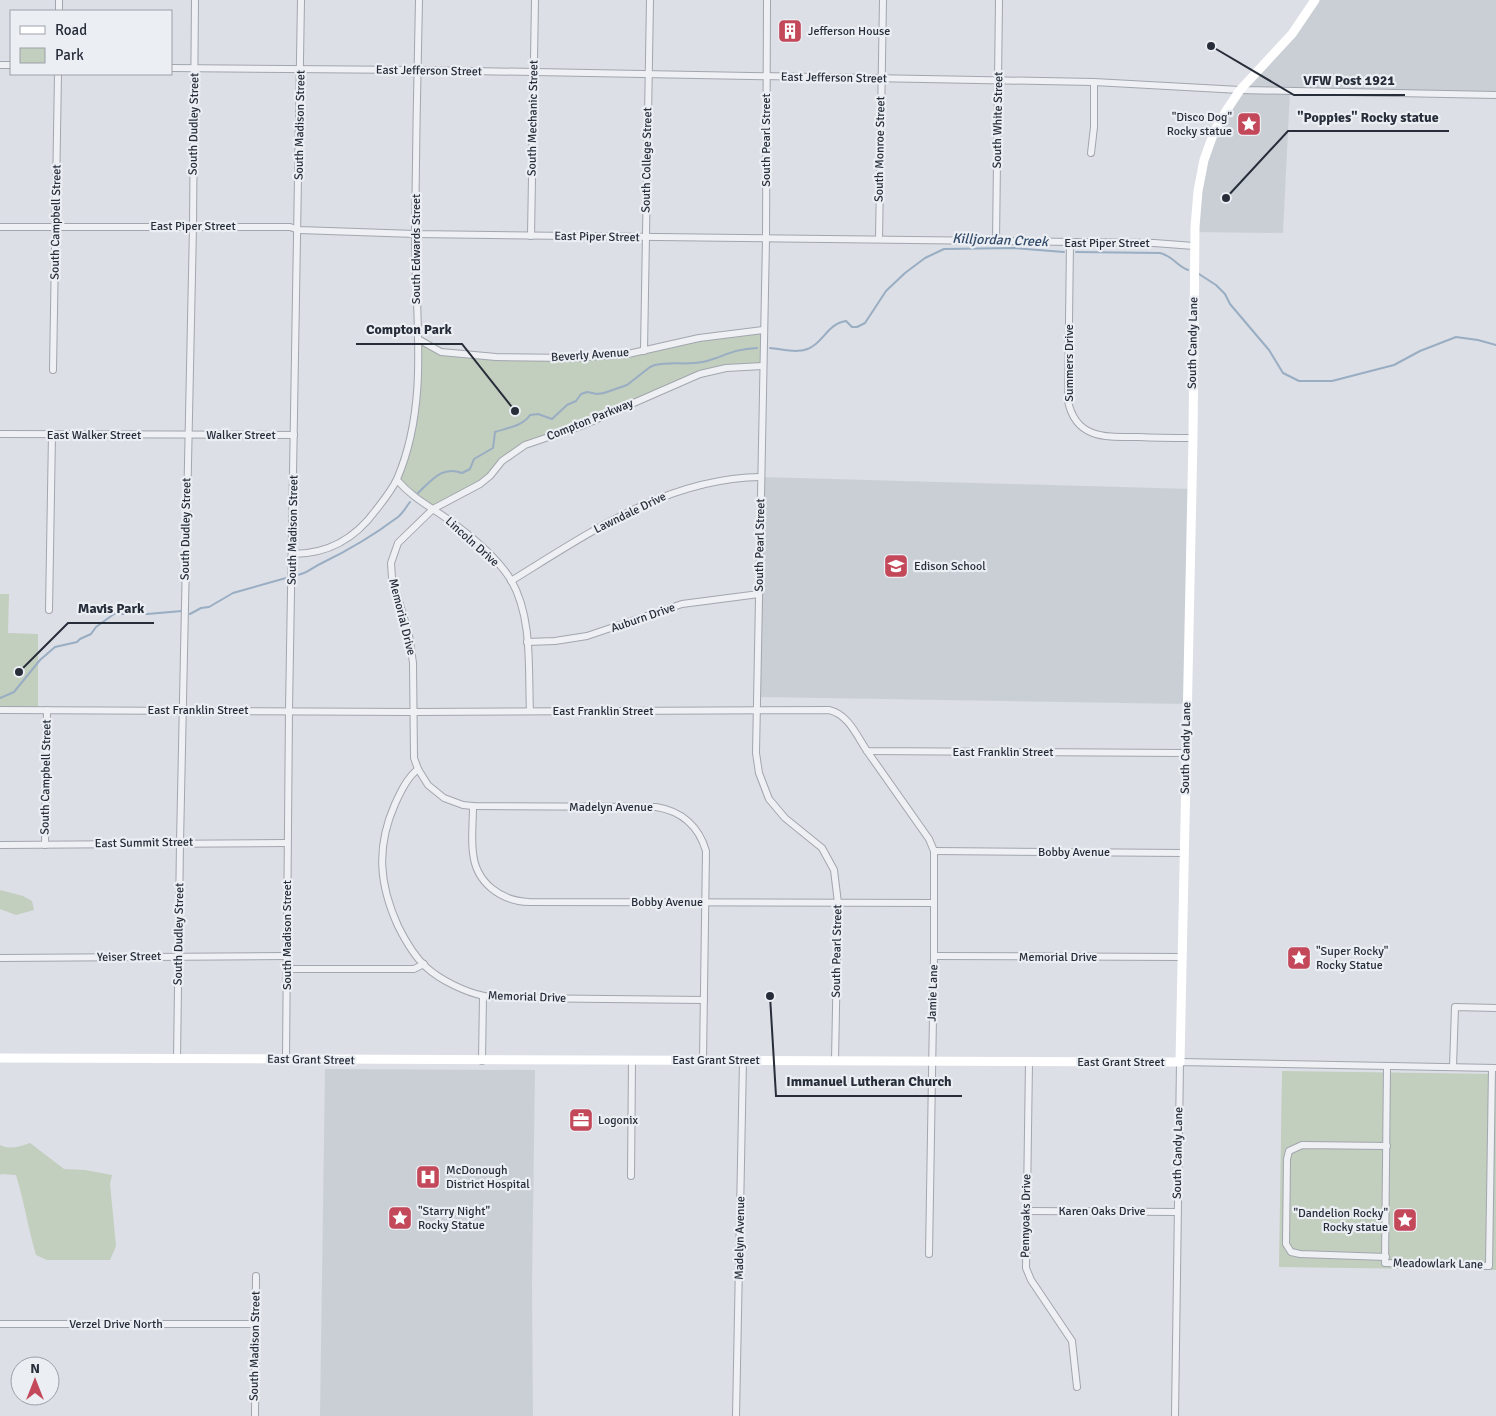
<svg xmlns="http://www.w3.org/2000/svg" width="1496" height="1416" viewBox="0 0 1496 1416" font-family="Signika,sans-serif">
  <rect width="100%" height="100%" fill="#dcdfe5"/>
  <g fill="#cacfd6">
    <path d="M1315,0H1496V94L1290,91L1283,233L1195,232L1198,191L1219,122Z"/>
    <path d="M761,477L1192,489L1187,704L757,697Z"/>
    <path d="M325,1069L535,1070L532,1285L533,1416H320Z"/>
  </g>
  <g fill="#c2cebe">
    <path d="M763,330V366L713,371L581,426L525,445L490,476L433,509L397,480L411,433L418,339L441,352L597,357L699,338Z"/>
    <path d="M0,594H9L8,633L38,634V710H0Z"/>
    <path d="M0,890L23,896L32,901L34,910L16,915L0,909Z"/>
    <path d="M1282,1071L1496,1074V1270L1279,1267Z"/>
    <path d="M30,1143L64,1169L85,1170L112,1175L110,1184L116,1246L110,1260H47L36,1255C28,1228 24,1201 16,1175L2,1174L0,1175V1145C10,1150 19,1147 30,1143Z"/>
  </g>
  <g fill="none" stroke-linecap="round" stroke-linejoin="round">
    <g stroke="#99adc3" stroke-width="2">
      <path d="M1076,252L1160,253C1173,256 1177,266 1188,270"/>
      <path d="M1199,274L1216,285L1225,294L1230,304L1269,350L1283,373L1299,381H1332L1394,365L1420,351L1456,337L1478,340L1496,345"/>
      <path d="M770,348C783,349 801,355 813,346C824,339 830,323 846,321L852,327H857L865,323L886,291L905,273L925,258L944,249L1014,248L1064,252"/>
      <path d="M418,493C431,481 442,465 462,473L470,469L474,459L493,448L495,432C507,428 523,426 530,415L538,414L552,419L567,405L576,401L581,394L587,392L597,394L604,393L627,385L650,367L655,365C672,361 690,366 707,361C727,355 734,349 757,348"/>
      <path d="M298,575C308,573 313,567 322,563C349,550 374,535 398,517C403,513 406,507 410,502"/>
      <path d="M190,614L201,608L209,607L233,593L286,578"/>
      <path d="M0,698L14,692L40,660L55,647L77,642L80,639L91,634L96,627L114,614H147L182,611"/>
    </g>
    <defs>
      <g id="street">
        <path d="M767,0L766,239L756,753L759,773L769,799L785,818L822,848L834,870L838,903L835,1061"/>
        <path d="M59,11V0"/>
        <path d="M0,65H11"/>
        <path d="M171,68L417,70L1094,82L1240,90L1496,95"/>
        <path d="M1091,153L1094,127V82"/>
        <path d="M0,227H290L299,230L415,234L1154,243L1194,246"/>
        <path d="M531,236L535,0"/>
        <path d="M879,239L883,0"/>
        <path d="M996,241L999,0"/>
        <path d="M1070,242L1068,401C1076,440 1107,437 1139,437C1157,438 1175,438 1193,438"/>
        <path d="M418,339L441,352L496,357L573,358L628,354L699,338L763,330"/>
        <path d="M644,351L650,0"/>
        <path d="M53,370L58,74"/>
        <path d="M0,434L294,435"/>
        <path d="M397,480C414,500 437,510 457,526C477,541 498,559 511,580C533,618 528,669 530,711"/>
        <path d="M293,554C328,554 355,539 376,510C383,501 392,490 397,479C430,403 415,316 415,235C416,157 417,78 419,0"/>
        <path d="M511,581C589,533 667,478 761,477"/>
        <path d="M49,610L52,434"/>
        <path d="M527,642L555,641L587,636L682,604L759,594"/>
        <path d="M0,710L414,712L829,710C848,714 857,736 867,751L1186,753"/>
        <path d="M867,751L929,839L934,851V956L929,1254"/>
        <path d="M418,769C407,778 401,791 395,804C376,847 379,884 398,926C405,940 414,956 426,967C440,980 465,992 484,996C493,997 502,997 511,998L704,1000"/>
        <path d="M473,806C473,822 471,838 473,853C476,883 501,901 529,902L934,903"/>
        <path d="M0,845L287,843"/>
        <path d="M45,845L47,710"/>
        <path d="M934,851L1184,853"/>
        <path d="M934,956L1182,957"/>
        <path d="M0,958L287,956"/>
        <path d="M287,969H414L424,964"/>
        <path d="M177,1059L180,843L193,226L195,0"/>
        <path d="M286,1059L289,710L301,0"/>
        <path d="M703,1060L706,851C699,827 682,811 656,807L473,806L463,805L444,798L428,785L418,769L414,758L413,663L409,635L392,578L391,563L398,543L433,509L480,484L490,476L502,461L525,445L581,426L700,374L726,368L763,366"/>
        <path d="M482,1061L483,996"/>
        <path d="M1029,1062L1026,1268L1031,1280L1072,1341L1077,1387"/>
        <path d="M1387,1066L1385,1263L1489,1266L1492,1068"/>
        <path d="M1453,1067L1455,1007L1496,1008"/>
        <path d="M631,1176L632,1061"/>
        <path d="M1027,1211L1177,1212"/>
        <path d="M1386,1257L1300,1254L1291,1252L1286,1244L1287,1159L1289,1151L1302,1145L1387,1146"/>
        <path d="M0,1324H256"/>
        <path d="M255,1416L256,1276"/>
        <path d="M736,1416L743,1060"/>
        <path d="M1175,1416L1180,1062L1496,1068"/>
      </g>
    </defs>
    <use href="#street" stroke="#a2a6ae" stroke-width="8"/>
    <use href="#street" stroke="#eef0f4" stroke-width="6"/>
    <path stroke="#fff" stroke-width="9" d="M0,1058L1180,1062L1193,438L1195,227L1198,191L1204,160L1214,132L1226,111L1240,90L1292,34L1315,0"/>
  </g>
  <defs>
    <symbol id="building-square" viewBox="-11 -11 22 22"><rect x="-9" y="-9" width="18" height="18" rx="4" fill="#c3485a" stroke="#ebeef3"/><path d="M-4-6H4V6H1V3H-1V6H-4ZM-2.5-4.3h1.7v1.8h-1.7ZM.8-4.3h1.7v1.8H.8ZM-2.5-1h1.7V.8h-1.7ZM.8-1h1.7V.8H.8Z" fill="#fff"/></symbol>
    <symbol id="sight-square" viewBox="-11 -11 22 22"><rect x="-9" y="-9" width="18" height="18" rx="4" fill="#c3485a" stroke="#ebeef3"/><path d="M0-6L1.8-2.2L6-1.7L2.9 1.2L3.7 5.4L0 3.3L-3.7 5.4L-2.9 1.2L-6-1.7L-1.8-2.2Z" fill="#fff"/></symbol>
    <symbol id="school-square" viewBox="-11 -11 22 22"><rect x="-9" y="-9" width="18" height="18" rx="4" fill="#c3485a" stroke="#ebeef3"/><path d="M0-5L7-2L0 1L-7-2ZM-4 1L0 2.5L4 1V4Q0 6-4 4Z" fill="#fff"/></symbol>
    <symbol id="office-square" viewBox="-11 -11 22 22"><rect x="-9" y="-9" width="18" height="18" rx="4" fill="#c3485a" stroke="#ebeef3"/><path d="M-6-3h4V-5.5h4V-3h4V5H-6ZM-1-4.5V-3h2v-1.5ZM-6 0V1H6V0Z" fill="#fff"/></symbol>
    <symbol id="hospital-square" viewBox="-11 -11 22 22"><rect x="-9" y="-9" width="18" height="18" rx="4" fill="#c3485a" stroke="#ebeef3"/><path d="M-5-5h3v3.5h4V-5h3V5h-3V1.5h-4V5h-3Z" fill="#fff"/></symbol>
  </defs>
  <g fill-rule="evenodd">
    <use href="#building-square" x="776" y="17" width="28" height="28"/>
    <use href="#sight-square" x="1235" y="110" width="28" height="28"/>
    <use href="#school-square" x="882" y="552" width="28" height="28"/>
    <use href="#sight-square" x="1285" y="944" width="28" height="28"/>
    <use href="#office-square" x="567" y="1106" width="28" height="28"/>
    <use href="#hospital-square" x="414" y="1163" width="28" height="28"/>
    <use href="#sight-square" x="386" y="1204" width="28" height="28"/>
    <use href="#sight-square" x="1391" y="1206" width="28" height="28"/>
  </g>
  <g text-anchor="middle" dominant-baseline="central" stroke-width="4.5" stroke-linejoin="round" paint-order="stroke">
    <g font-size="12" fill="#272e3a" stroke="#ebeef3" text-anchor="start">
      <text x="808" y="31">Jefferson House</text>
      <text x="1232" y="117" text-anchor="end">"Disco Dog"<tspan x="1232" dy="14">Rocky statue</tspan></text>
      <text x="914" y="566">Edison School</text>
      <text x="1316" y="951">"Super Rocky"<tspan x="1316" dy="14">Rocky Statue</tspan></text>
      <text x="598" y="1120">Logonix</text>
      <text x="446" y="1170">McDonough<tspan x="446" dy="14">District Hospital</tspan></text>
      <text x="418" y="1211">"Starry Night"<tspan x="418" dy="14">Rocky Statue</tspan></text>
      <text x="1388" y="1213" text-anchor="end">"Dandelion Rocky"<tspan x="1388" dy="14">Rocky statue</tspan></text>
    </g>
    <g font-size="12" fill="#272e3a" stroke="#ebeef3">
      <text transform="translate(429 71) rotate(1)">East Jefferson Street</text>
      <text transform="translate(834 78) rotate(1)">East Jefferson Street</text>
      <text transform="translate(533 118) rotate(-89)">South Mechanic Street</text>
      <text transform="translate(998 120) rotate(-89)">South White Street</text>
      <text transform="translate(194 124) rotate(-89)">South Dudley Street</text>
      <text transform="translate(300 125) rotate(-89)">South Madison Street</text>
      <text transform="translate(766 140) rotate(-90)">South Pearl Street</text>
      <text transform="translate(880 149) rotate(-89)">South Monroe Street</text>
      <text transform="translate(647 160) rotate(-89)">South College Street</text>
      <text transform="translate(56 222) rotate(-89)">South Campbell Street</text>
      <text x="193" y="226">East Piper Street</text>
      <text transform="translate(597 237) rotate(1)">East Piper Street</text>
      <text x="1107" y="243">East Piper Street</text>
      <text transform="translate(416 249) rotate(-90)">South Edwards Street</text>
      <text transform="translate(1193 343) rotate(-89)">South Candy Lane</text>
      <text transform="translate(590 355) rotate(-4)">Beverly Avenue</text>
      <text transform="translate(1069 363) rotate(-90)">Summers Drive</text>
      <text transform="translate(590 420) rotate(-22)">Compton Parkway</text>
      <text x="94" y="435">East Walker Street</text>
      <text x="241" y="435">Walker Street</text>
      <text transform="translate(630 513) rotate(-26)">Lawndale Drive</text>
      <text transform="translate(186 529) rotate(-89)">South Dudley Street</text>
      <text transform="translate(293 530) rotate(-89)">South Madison Street</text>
      <text transform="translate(472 542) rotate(42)">Lincoln Drive</text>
      <text transform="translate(760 545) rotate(-89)">South Pearl Street</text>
      <text transform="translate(402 617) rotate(76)">Memorial Drive</text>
      <text transform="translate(643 618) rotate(-19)">Auburn Drive</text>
      <text x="198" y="710">East Franklin Street</text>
      <text x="603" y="711">East Franklin Street</text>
      <text transform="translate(1186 748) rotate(-89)">South Candy Lane</text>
      <text x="1003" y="752">East Franklin Street</text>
      <text transform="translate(46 777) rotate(-89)">South Campbell Street</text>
      <text x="611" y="807">Madelyn Avenue</text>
      <text transform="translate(144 843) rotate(-1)">East Summit Street</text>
      <text x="1074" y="852">Bobby Avenue</text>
      <text x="667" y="902">Bobby Avenue</text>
      <text transform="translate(179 934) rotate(-89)">South Dudley Street</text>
      <text transform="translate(287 935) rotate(-90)">South Madison Street</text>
      <text transform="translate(837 951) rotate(-89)">South Pearl Street</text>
      <text transform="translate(129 957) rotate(-1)">Yeiser Street</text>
      <text x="1058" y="957">Memorial Drive</text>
      <text transform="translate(933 993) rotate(-88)">Jamie Lane</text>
      <text transform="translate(527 997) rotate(2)">Memorial Drive</text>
      <text transform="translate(311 1060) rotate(1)">East Grant Street</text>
      <text x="716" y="1060">East Grant Street</text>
      <text x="1121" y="1062">East Grant Street</text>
      <text transform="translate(1178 1153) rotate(-89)">South Candy Lane</text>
      <text x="1102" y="1211">Karen Oaks Drive</text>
      <text transform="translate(1026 1216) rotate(-89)">Pennyoaks Drive</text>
      <text transform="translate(740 1238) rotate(-89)">Madelyn Avenue</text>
      <text transform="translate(1438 1264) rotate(1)">Meadowlark Lane</text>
      <text x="116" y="1324">Verzel Drive North</text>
      <text transform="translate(255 1346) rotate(-89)">South Madison Street</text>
    </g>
    <g font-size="14" font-style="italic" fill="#344c6b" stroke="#ebeef3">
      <text transform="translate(1000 240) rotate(2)">Killjordan Creek</text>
    </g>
  </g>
  <path fill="none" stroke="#272e3a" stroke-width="2" d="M1211 46L1294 95H1405M1226 198L1288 131H1449M515 411L462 344H356M19 672L68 623H154M770 996L776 1096H962"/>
  <g fill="#272e3a" stroke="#ebeef3" stroke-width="2">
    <circle cx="1211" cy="46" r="5"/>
    <circle cx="1226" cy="198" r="5"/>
    <circle cx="515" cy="411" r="5"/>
    <circle cx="19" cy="672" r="5"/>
    <circle cx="770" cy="996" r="5"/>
  </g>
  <g font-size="14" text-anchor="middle" font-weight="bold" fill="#272e3a" stroke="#ebeef3" stroke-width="4.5" stroke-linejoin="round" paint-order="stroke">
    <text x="1349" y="85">VFW Post 1921</text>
    <text x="1368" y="122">"Poppies" Rocky statue</text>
    <text x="409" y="334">Compton Park</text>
    <text x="111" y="613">Mavis Park</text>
    <text x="869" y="1086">Immanuel Lutheran Church</text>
  </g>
  <rect x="10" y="10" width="162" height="65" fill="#ebeef3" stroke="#9da1a9"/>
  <rect x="20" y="26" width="25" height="8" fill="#ffffff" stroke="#9da1a9"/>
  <text x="55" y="35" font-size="15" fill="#272e3a">Road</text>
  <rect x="20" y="48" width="25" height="15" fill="#c2cebe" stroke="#9da1a9"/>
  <text x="55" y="60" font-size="15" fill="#272e3a">Park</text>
  <g transform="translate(35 1381)"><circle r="24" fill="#ebeef3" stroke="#9da1a9"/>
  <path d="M0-4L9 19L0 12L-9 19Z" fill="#c3485a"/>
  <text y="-8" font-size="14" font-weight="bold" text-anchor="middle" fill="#272e3a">N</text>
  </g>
</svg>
